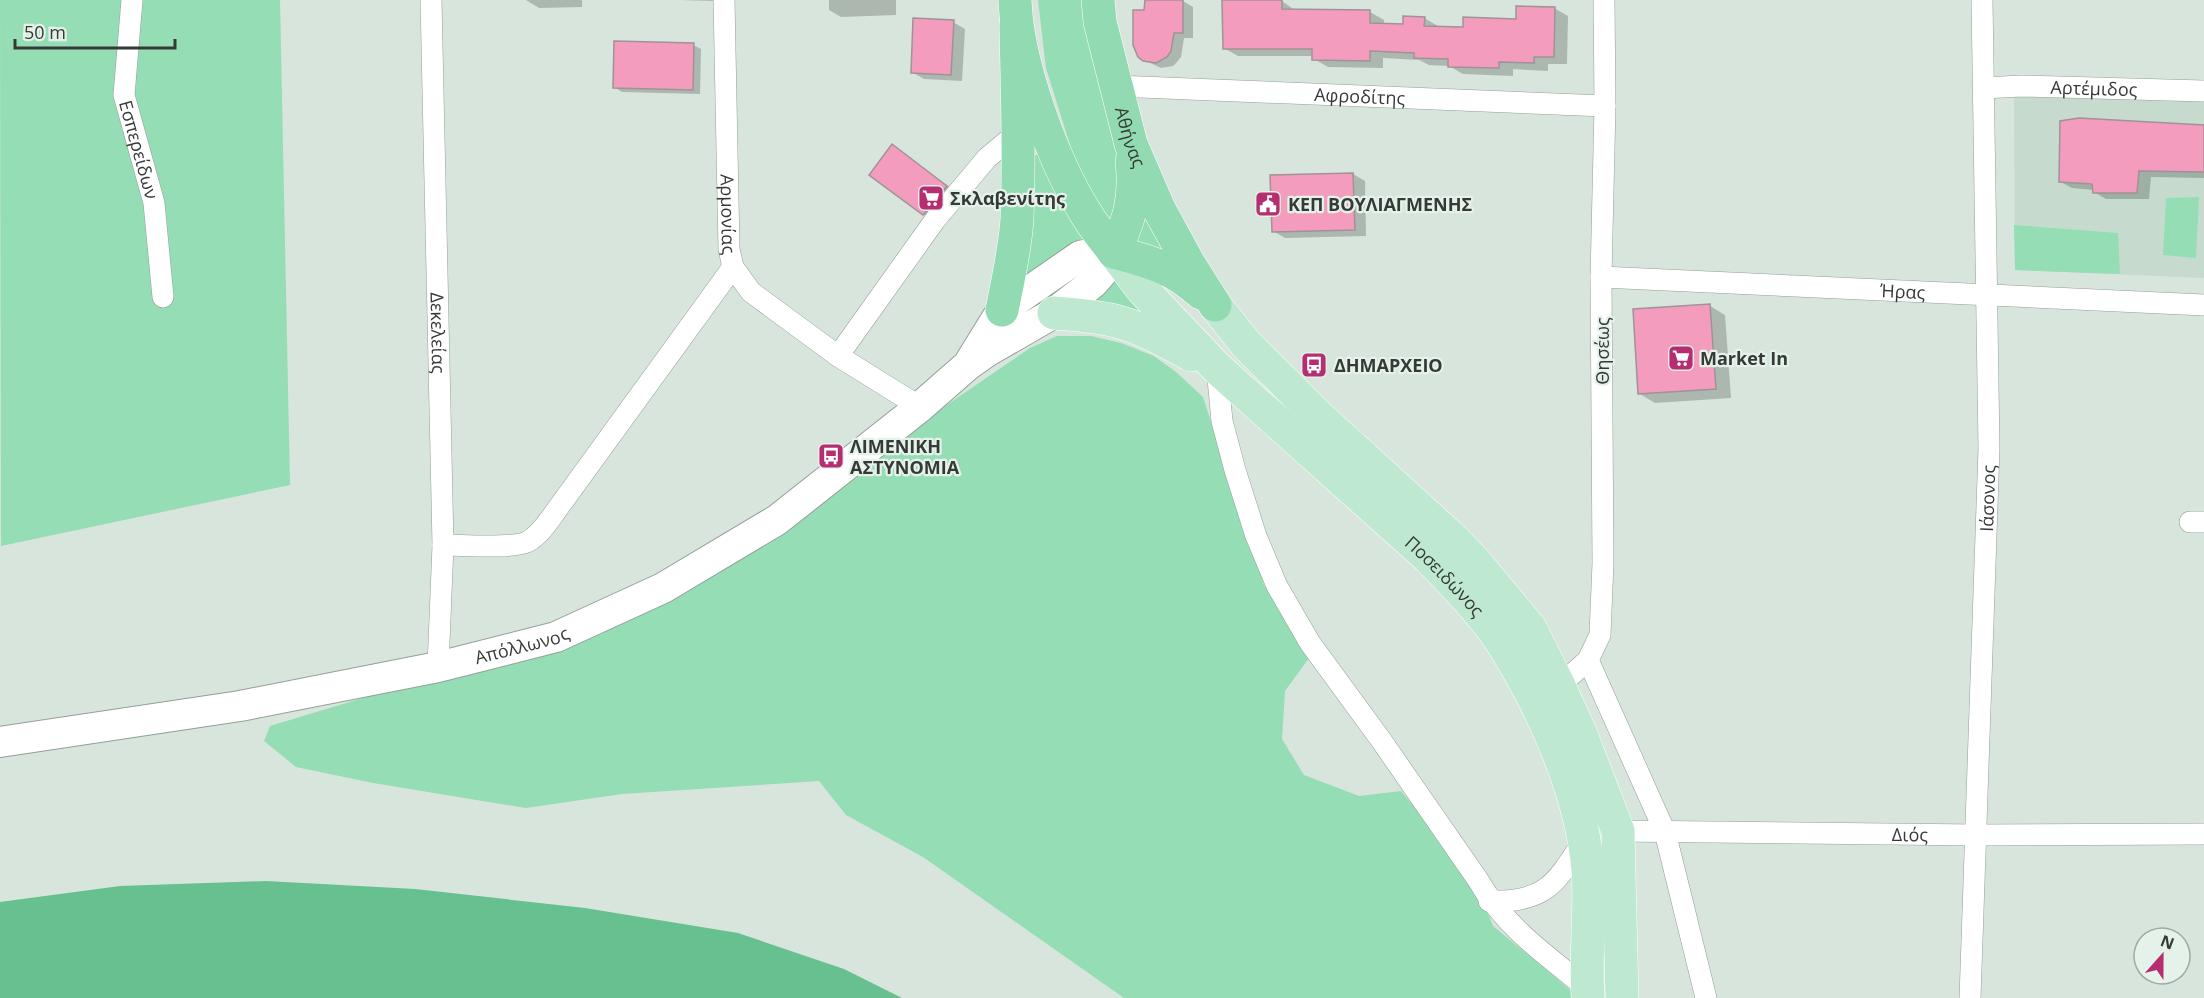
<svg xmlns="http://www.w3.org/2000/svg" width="2204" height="998" viewBox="0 0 2204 998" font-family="'Open Sans',sans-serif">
  <rect width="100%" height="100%" fill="#d7e5dc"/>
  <path fill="#c6dbce" d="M2014,96L2204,101V278L2015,270Z"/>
  <g fill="#95ddb4">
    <path d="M0,0H280L290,485L1,546Z"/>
    <path d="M1038,0H1082L1124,167L1115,227L1106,219L1081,180L1046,68Z"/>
    <path d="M1044,154L1086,235L1014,294L1030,156Z"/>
    <path d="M2199,197L2196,258L2163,255L2166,198Z"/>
    <path d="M1145,212L1178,266L1132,248Z"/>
    <path d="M2014,225L2118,233L2120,274L2015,270Z"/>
    <path d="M1113,276L1159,323L1073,306Z"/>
    <path d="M1057,336H1091L1121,343L1154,356L1176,372L1203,397L1264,585L1309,658L1285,691L1282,739L1304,775L1359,796L1401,791L1474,879L1493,926L1573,992V998H1124L923,857L846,815L819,781L622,794L526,808L373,783L296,767L264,741L270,726L376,694L691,580L1030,348Z"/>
  </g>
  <path fill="#66c090" d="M266,881L415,889L585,908L738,933L844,969L902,998H0V902L120,886Z"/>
  <g fill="#0003">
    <path d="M526,0H582V7L539,8Z"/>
    <path d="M680,0H715V1Z"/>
    <path d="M829,0H896V15L841,17L829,10Z"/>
    <path d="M1183,1L1193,7V38H1184L1181,57L1177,62L1173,66L1161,68L1144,60L1146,12Z"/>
    <path d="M1282,1L1296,11L1370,12L1384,20V25L1404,26L1424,18L1438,26L1464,29L1518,20L1554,8L1568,16L1567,64H1548V71L1513,69V76L1463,74L1449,66L1429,65L1419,60L1383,58V68L1328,67L1314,59V56H1238L1224,48Z"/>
    <path d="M953,22L965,29L962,81L924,79L912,72Z"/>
    <path d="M693,45L701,49L700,94L622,92L614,87Z"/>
    <path d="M2204,127V178L2151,177L2149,199H2106L2094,192V190L2072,188L2061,182Z"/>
    <path d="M893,146L958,193L935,221L923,214Z"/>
    <path d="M1353,174L1365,181L1366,236L1285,238L1273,231Z"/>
    <path d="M1710,306L1725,315L1731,398L1655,403L1640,394Z"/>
  </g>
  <g fill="#f49cbe" stroke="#a09297" stroke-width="1.5">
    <path d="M1145,0H1183V33H1174L1171,51L1167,57L1156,63L1143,61L1138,57L1133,45V10H1144Z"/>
    <path d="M1222,0H1282V9L1370,10V23L1403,24V16L1425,17L1424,26L1463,27V17L1516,19V6L1555,7L1554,57H1534V63L1499,62V68L1448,67V59L1414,58V53L1370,51V61L1312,60V49H1223Z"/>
    <path d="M913,18L954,20L951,75L911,73Z"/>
    <path d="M614,41L694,43L693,90L613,88Z"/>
    <path d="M2079,118L2204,125V172L2139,171L2137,193H2093L2092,184L2059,182L2060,121Z"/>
    <path d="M892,144L947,186L923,215L869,175Z"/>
    <path d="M1353,173L1355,230L1272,232L1270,175Z"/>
    <path d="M1710,304L1716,389L1638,394L1633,309Z"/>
  </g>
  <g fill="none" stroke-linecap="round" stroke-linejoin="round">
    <defs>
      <g id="street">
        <path id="s1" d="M132,0L124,95L154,203L163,297"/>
        <path id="s2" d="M431,0L443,545L438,667"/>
        <path id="s3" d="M724,0L729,249L733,267L751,292L838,356L920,407"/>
        <path id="s4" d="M1116,86L1605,106"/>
        <path id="s5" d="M1984,88L2021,86L2204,91"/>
        <path id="s6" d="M1601,277L2204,305"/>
        <path d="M838,356L935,220L987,158L1018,132"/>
        <path d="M1217,368L1222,421L1235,470L1256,536L1277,586L1310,643L1381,740L1478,880C1504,926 1547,956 1587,988"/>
        <path d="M2190,522H2204"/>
        <path d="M443,545C463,545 511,549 527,542C541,535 552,516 561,504L733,267"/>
        <path d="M1588,660L1665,832L1706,998"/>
        <path d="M1559,686L1588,660L1600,635L1603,563L1601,277L1605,106L1604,0"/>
        <path id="s7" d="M1618,831L1976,835L2204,834"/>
        <path d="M1489,901C1546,903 1556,883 1584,840"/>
        <path id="s8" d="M1970,998L1989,448L1982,0"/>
      </g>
      <g id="secondary">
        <path id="s9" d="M0,742L240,706L438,667L556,637L663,588L777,520L920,407L968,365L988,351L1054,313L1093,283L1108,266L1114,252H1098L1080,256L1002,310L968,365"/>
      </g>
      <g id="primary">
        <path id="s10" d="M1114,252L1142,289L1217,368L1429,558C1455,585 1487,617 1506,649C1545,712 1582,796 1588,870C1591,912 1585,955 1588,998"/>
        <path d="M1215,305L1246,344L1317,415L1453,539L1476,563L1530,628L1559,686L1580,732L1618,831L1622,998"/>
        <path d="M1054,313C1076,315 1098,316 1119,322C1145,329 1168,343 1191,355"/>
      </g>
      <g id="highway">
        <path d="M1015,0C1017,62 1052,159 1085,212C1093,226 1104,239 1114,252"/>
        <path id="s11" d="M1098,0L1100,22L1131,144L1159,209L1189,264L1215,305"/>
        <path d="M1114,252C1151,262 1172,267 1201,293"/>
        <path d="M1114,252C1130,220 1136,197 1132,161"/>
        <path d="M1002,310C1008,280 1015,250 1017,219C1020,154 1017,89 1016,25"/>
      </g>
    </defs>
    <use href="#street" stroke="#939f97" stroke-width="22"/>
    <use href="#secondary" stroke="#939f97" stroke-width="32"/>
    <use href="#primary" stroke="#fff" stroke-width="34"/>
    <use href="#highway" stroke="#fff" stroke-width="34"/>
    <use href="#street" stroke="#fff" stroke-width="21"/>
    <use href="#secondary" stroke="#fff" stroke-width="30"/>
    <use href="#primary" stroke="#bee9d0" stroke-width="33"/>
    <use href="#highway" stroke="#92dab1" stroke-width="33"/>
  </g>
  <defs>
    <symbol id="supermarket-square" viewBox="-11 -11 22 22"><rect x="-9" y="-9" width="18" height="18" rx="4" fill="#b52e70" stroke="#e5f2ea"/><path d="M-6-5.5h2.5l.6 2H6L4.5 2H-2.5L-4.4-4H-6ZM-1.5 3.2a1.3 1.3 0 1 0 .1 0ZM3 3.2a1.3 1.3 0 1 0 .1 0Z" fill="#fff"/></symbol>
    <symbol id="civic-square" viewBox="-11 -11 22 22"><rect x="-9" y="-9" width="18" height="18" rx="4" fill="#b52e70" stroke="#e5f2ea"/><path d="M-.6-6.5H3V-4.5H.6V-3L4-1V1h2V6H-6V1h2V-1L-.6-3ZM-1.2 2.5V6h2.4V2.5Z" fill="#fff"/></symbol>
    <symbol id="bus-square" viewBox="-11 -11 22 22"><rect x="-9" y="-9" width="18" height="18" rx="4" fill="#b52e70" stroke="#e5f2ea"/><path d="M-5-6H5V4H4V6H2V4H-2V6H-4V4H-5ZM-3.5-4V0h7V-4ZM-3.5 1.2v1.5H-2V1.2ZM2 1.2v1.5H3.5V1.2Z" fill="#fff"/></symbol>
  </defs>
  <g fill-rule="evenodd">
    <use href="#supermarket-square" x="916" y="183" width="30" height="30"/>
    <use href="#civic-square" x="1253" y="189" width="30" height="30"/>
    <use href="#supermarket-square" x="1666" y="343" width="30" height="30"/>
    <use href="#bus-square" x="1299" y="350" width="30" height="30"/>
    <use href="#bus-square" x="816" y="441" width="30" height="30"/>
  </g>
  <g text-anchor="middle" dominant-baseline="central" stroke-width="4.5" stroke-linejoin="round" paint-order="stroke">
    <g font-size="18" fill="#353a37" stroke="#e5f2ea">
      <text stroke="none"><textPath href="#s5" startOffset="110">Αρτέμιδος</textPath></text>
      <text stroke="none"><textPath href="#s4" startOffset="244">Αφροδίτης</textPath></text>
      <text stroke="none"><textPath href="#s11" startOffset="141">Αθήνας</textPath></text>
      <text stroke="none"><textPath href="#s1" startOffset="152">Εσπερείδων</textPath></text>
      <text stroke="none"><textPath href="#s3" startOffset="214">Αρμονίας</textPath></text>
      <text stroke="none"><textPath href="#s6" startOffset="302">Ήρας</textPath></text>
      <text stroke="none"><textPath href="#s2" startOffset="333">Δεκελείας</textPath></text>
      <text transform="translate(1602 351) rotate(-90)">Θησέως</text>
      <text stroke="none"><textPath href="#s8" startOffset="500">Ιάσονος</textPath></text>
      <text stroke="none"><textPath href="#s10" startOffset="464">Ποσειδώνος</textPath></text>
      <text stroke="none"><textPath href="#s9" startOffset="531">Απόλλωνος</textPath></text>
      <text stroke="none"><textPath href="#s7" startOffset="292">Διός</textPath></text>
    </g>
    <g font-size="18" font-weight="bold" fill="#353a37" stroke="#e5f2ea" text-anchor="start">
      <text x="950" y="198">Σκλαβενίτης</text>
      <text x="1288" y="204">ΚΕΠ ΒΟΥΛΙΑΓΜΕΝΗΣ</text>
      <text x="1700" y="358">Market In</text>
      <text x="1334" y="365">ΔΗΜΑΡΧΕΙΟ</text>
      <text x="850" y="446">ΛΙΜΕΝΙΚΗ<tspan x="850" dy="21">ΑΣΤΥΝΟΜΙΑ</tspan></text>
    </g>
  </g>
  <g transform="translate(2162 956) rotate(21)"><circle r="28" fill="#e5f2ea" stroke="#9fa8a2" stroke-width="1.5"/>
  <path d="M0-4.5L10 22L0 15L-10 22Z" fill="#b52e70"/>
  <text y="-9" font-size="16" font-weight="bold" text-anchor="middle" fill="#353a37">N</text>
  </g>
  <path d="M15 39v9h160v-9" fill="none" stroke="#353a37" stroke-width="3"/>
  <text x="24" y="39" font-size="18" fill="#353a37" stroke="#e5f2ea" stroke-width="4.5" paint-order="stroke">50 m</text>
</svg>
